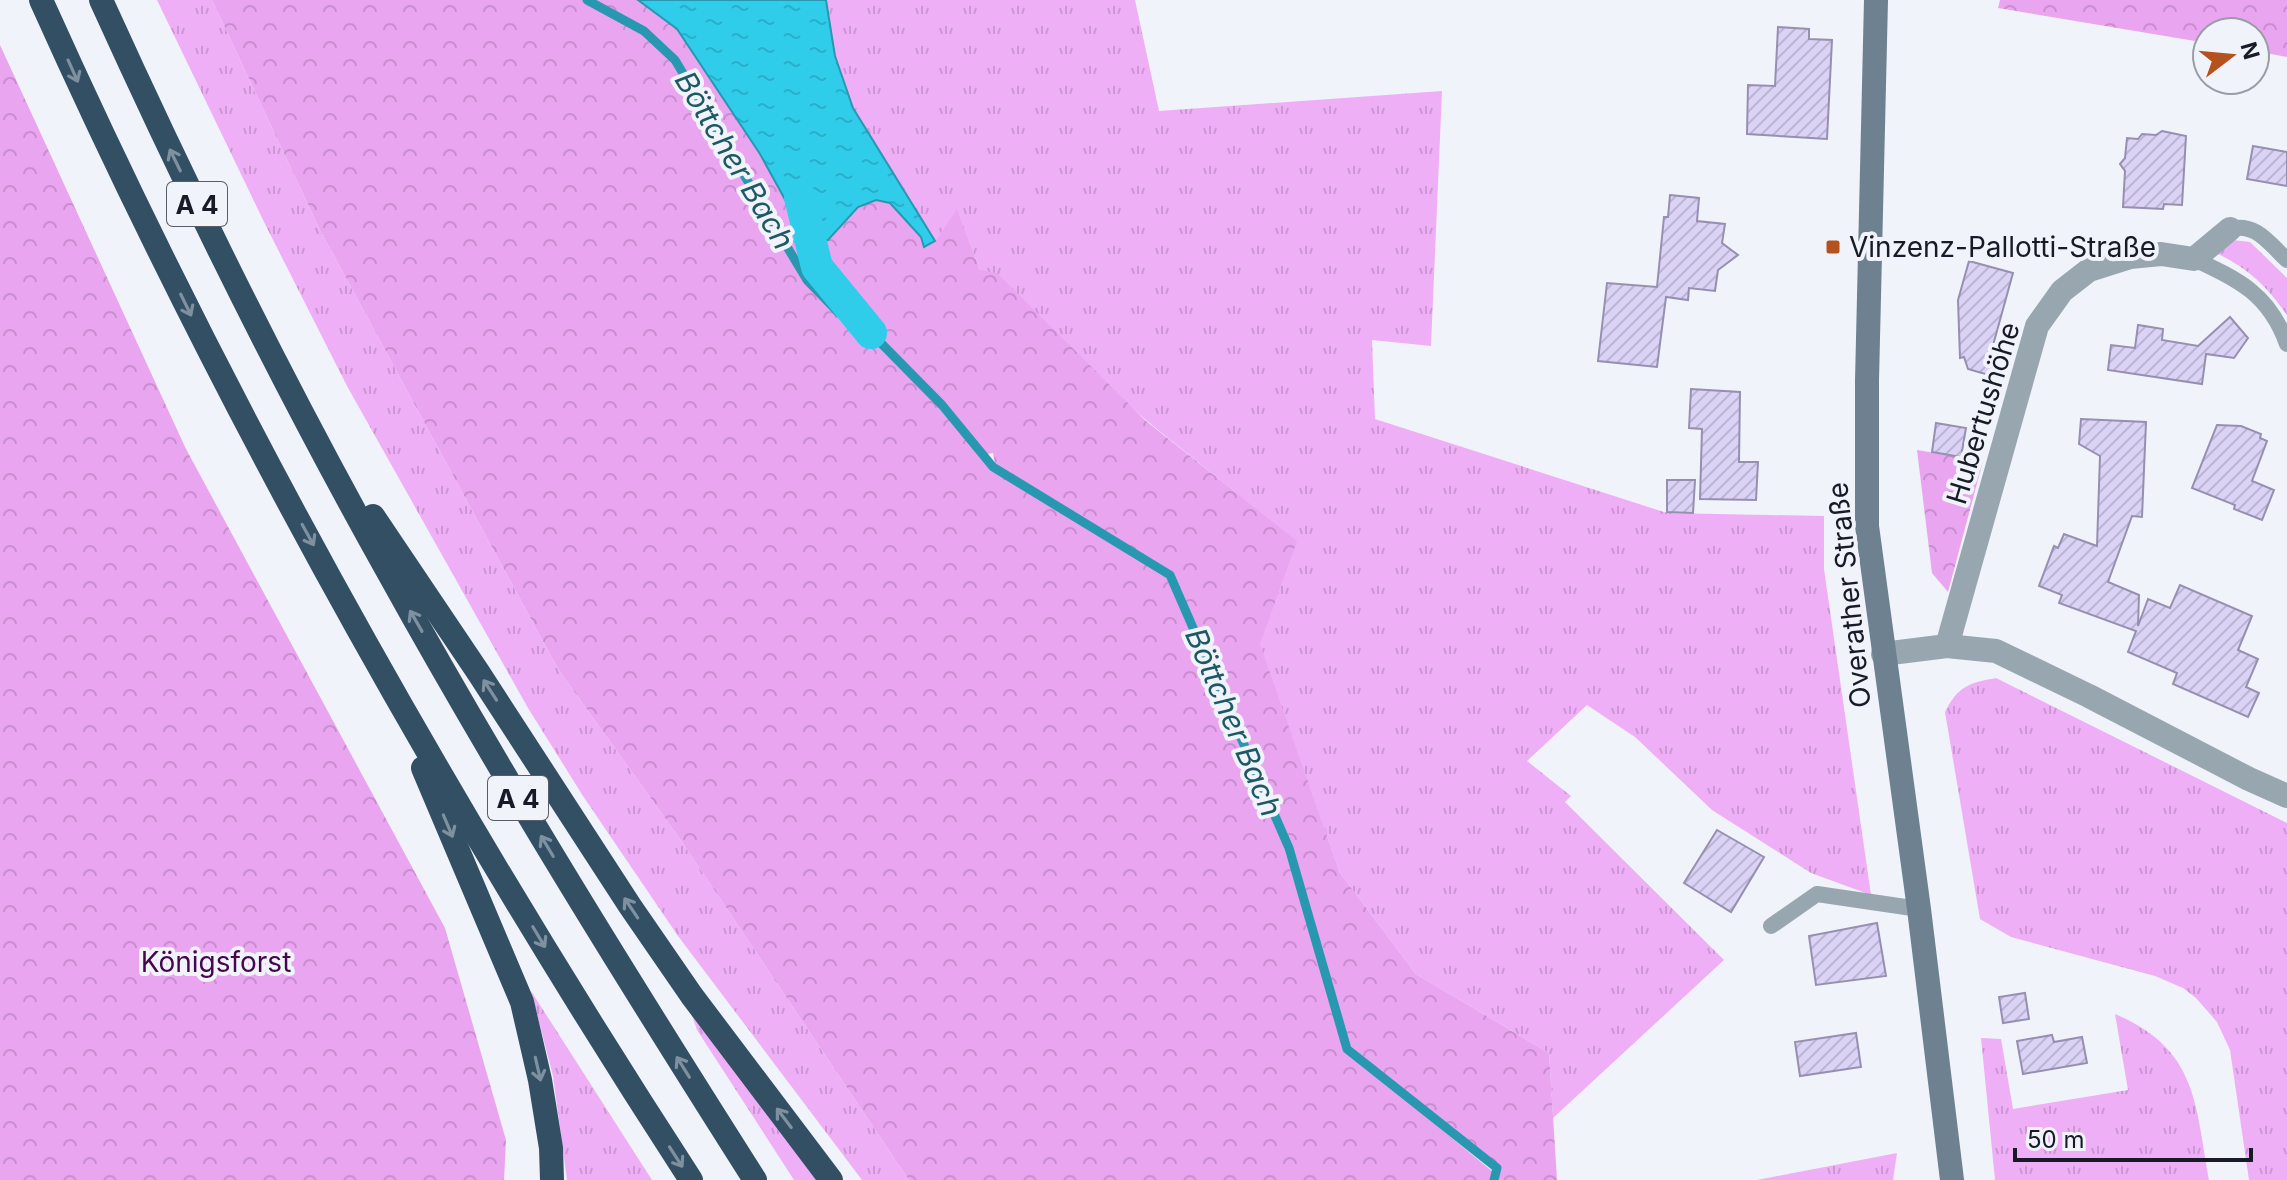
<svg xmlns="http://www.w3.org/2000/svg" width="2287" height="1180" viewBox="0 0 2287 1180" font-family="Inter,sans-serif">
  <defs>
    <pattern id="grass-tufts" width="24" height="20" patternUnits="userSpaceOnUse" patternTransform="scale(2)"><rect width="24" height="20" fill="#efaff6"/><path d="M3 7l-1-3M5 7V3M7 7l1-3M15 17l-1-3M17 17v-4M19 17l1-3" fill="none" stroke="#cc96d3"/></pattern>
    <pattern id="forest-crowns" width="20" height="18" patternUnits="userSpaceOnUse" patternTransform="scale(2)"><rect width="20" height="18" fill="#eaa5f1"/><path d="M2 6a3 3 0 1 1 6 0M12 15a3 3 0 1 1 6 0" fill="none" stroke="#c88dcf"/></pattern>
    <pattern id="water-ripples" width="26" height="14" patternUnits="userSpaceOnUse" patternTransform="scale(2)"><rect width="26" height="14" fill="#30cdeb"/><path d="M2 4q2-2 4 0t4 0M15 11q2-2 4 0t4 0" fill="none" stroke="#2aafca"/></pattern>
    <pattern id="building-hatch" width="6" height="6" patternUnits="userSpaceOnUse" patternTransform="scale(2)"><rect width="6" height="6" fill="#dbd3f6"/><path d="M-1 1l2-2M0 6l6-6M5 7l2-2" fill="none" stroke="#bbb5d3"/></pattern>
  </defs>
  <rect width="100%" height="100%" fill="#f0f3fa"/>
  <g fill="url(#grass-tufts)">
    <path d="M157,0H212L320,230L558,669L680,839L909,1180H862L678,936L583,796L528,708L347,386L265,224Z"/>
    <path d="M826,0H1135L1159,111L1442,91L1431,346L1372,340L1375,419L1667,513L1824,516V569L1871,895L1811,873L1712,810L1635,737L1587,705L1527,761L1571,796L1565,802L1724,960L1553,1118L1549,1053L1416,974L1340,873L1259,644L1296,541L1147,421L980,270L957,210L935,241L853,108L835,56Z"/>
    <path d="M2233,240L2250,242L2287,278V315C2266,285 2248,268 2214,252Z"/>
    <path d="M1996,678L2287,823V1180H2249L2230,1050L2217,1022L2196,998L2183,988L2155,976L2011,937L1980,919L1945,712C1958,686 1969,683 1996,678Z"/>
    <path d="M531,991L652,1180H567L553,1076Z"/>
    <path d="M2115,1014C2197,1049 2195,1102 2209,1180H1995L1981,1038L2001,1039L2013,1109L2128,1090Z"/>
    <path d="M692,1015L817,1180H794L697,1030Z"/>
    <path d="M1897,1153L1893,1180H1757Z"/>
  </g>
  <g fill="url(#forest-crowns)">
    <path d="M212,0H638L677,29L760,154L804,236L810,240H829L858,207L875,200L890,203L921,237L925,247L935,241L957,209L980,270L997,273L1146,421L1297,541L1260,644L1340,873L1416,974L1549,1053L1557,1180H1495L1497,1168L1347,1043L1287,841L1170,570L995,464L993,453L988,454L990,469L1167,576L1282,840L1344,1049L1493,1172L1491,1180H909L680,839L558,669L320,230Z"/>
    <path d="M2000,0H2287V57L2255,51V32H2207V43L1998,8Z"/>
    <path d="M0,45L186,449L445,928L506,1140L504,1180H0Z"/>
    <path d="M1917,450L1983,461L1948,592L1932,573Z"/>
  </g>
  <path fill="url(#water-ripples)" stroke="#2898b0" stroke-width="2" d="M638,0H826L835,56L853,108L935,241L924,247L921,237L890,203L876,200L858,207L828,240H810L805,236L760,154L677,29Z"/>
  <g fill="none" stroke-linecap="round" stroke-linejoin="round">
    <path stroke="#2898b0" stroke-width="9" d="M587,0L644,31L675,60L807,280L839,313L871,333L942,405L993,467L1170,575L1289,848L1347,1049L1497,1168L1494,1180"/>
    <path stroke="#30cdeb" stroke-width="32" d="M800,197L817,267L871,333"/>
  </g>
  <g fill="url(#building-hatch)" stroke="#978fb0" stroke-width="2">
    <path d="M1778,27L1809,29V39L1832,40L1827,139L1747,134L1748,85L1775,86Z"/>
    <path d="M2162,131L2186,136L2182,205L2164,204L2163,209L2123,207L2125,171L2120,164L2125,158L2127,138L2138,139L2142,134L2156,135Z"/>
    <path d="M2253,146L2287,152V186L2247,179Z"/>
    <path d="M1670,195L1699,198L1697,221L1725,224L1722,243L1738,255L1718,270L1715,291L1689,288L1688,300L1666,297L1657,367L1598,361L1607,283L1657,287L1664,217H1668Z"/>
    <path d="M1969,261L2013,273L1992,349L1999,351L1992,376L1968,369L1964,357L1960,358L1958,300Z"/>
    <path d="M2230,317L2248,338L2234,358L2206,354L2202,384L2108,370L2111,345L2135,348L2138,325L2163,329L2162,340L2198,346Z"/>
    <path d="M1691,389L1740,392L1739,462H1758L1756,500L1700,499L1702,429L1689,428Z"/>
    <path d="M2081,419L2146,422L2142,517L2132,516L2108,582L2139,595L2138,626L2148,599L2170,608L2180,585L2252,616L2238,650L2258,659L2246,687L2259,693L2248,717L2173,684L2177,673L2128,652L2136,631L2059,603L2062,595L2039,586L2054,546L2058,548L2064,534L2097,546L2100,456L2079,444Z"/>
    <path d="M1936,423L1966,428L1961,457L1932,452Z"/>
    <path d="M2217,425L2241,426L2261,434L2260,438L2267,441L2252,481L2274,490L2262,520L2234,509L2235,505L2192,488Z"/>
    <path d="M1667,480H1695L1693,513L1667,512Z"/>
    <path d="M1717,830L1764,857L1731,912L1684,883Z"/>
    <path d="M1877,923L1886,976L1816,985L1809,936Z"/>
    <path d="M2025,993L2029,1019L2003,1023L1999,997Z"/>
    <path d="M1856,1033L1861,1067L1800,1076L1795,1042Z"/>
    <path d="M2052,1035L2054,1042L2082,1037L2087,1063L2023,1074L2017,1041Z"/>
  </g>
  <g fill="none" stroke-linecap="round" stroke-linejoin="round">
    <g stroke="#98a6b0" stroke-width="16">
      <path d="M2230,229C2255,222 2269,243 2287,260"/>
      <path d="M2194,259C2239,280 2269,294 2287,344"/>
      <path d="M1771,926L1817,894L1919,909"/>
    </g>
    <g stroke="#98a6b0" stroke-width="24">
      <path d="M1947,646L2037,326L2062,291L2089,270L2130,257L2161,254L2194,259L2230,229"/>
      <path d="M1883,654L1947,646L1996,651L2089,696L2249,779L2287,796"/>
    </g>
    <path stroke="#6d8190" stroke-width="24" d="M1876,0L1867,381V526L1919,909L1952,1180"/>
    <g stroke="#334f64" stroke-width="24">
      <path d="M41,0C225,410 446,803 691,1180"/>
      <path d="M101,0C189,194 283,384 387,570C502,778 628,980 755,1180"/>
      <path d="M373,516L478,672L630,906L692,996L831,1180"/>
      <path d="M423,768L522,1002L540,1080L551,1148L552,1180"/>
    </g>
  </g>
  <defs><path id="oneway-shaft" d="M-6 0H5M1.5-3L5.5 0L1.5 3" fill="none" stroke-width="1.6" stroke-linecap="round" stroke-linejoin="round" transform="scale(2)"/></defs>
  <g stroke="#7f91a0">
    <use href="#oneway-shaft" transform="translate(73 71) rotate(66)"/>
    <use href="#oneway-shaft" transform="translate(175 160) rotate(-116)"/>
    <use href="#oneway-shaft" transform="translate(186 305) rotate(64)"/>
    <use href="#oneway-shaft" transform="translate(308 535) rotate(61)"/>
    <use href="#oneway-shaft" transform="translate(416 621) rotate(-120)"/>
    <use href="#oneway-shaft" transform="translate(490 690) rotate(-123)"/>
    <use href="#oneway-shaft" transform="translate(448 826) rotate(67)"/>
    <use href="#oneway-shaft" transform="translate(547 846) rotate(-121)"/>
    <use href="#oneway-shaft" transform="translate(631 908) rotate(-124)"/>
    <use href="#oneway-shaft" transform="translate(539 937) rotate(59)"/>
    <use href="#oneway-shaft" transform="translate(683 1067) rotate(-122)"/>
    <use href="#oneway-shaft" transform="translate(538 1069) rotate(77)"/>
    <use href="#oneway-shaft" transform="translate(784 1118) rotate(-127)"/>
    <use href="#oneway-shaft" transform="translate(676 1157) rotate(57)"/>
  </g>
  <rect fill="#b5511c" stroke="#f0f3fa" stroke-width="3" x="1825" y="239" width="16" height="16" rx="4"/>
  <g text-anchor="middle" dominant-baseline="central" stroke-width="8" stroke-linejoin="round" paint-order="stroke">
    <g fill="#f0f3fa" stroke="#585c66" stroke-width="2">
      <rect x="167" y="182" width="60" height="44" rx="6"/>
      <rect x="488" y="776" width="60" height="44" rx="6"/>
    </g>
    <g font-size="26" font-weight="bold" fill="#171b27">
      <text x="197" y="204">A 4</text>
      <text x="518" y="798">A 4</text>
    </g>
    <g font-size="28" fill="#171b27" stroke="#f0f3fa" text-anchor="start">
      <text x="1849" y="247">Vinzenz-Pallotti-Straße</text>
    </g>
    <g font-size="28" fill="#171b27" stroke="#f0f3fa">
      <text transform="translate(1983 413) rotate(-73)">Hubertushöhe</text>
      <text transform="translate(1849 595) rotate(-96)">Overather Straße</text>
    </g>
    <g font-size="28" fill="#46064e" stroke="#f0f3fa">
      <text x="216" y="962">Königsforst</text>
    </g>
    <g font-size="30" font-style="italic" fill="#1d5965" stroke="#f0f3fa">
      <text transform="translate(735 160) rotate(59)">Böttcher Bach</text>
      <text transform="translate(1234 722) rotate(67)">Böttcher Bach</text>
    </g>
  </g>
  <g transform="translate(2231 56) rotate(74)"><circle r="38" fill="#f0f3fa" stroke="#999da6" stroke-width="2"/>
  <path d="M0-6L14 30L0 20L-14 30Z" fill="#b5511c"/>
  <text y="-12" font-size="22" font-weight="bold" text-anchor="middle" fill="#171b27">N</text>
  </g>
  <path d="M2015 1148v12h236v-12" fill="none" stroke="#171b27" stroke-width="4"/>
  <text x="2027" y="1148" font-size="24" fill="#171b27" stroke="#f0f3fa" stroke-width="6" paint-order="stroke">50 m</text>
</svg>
